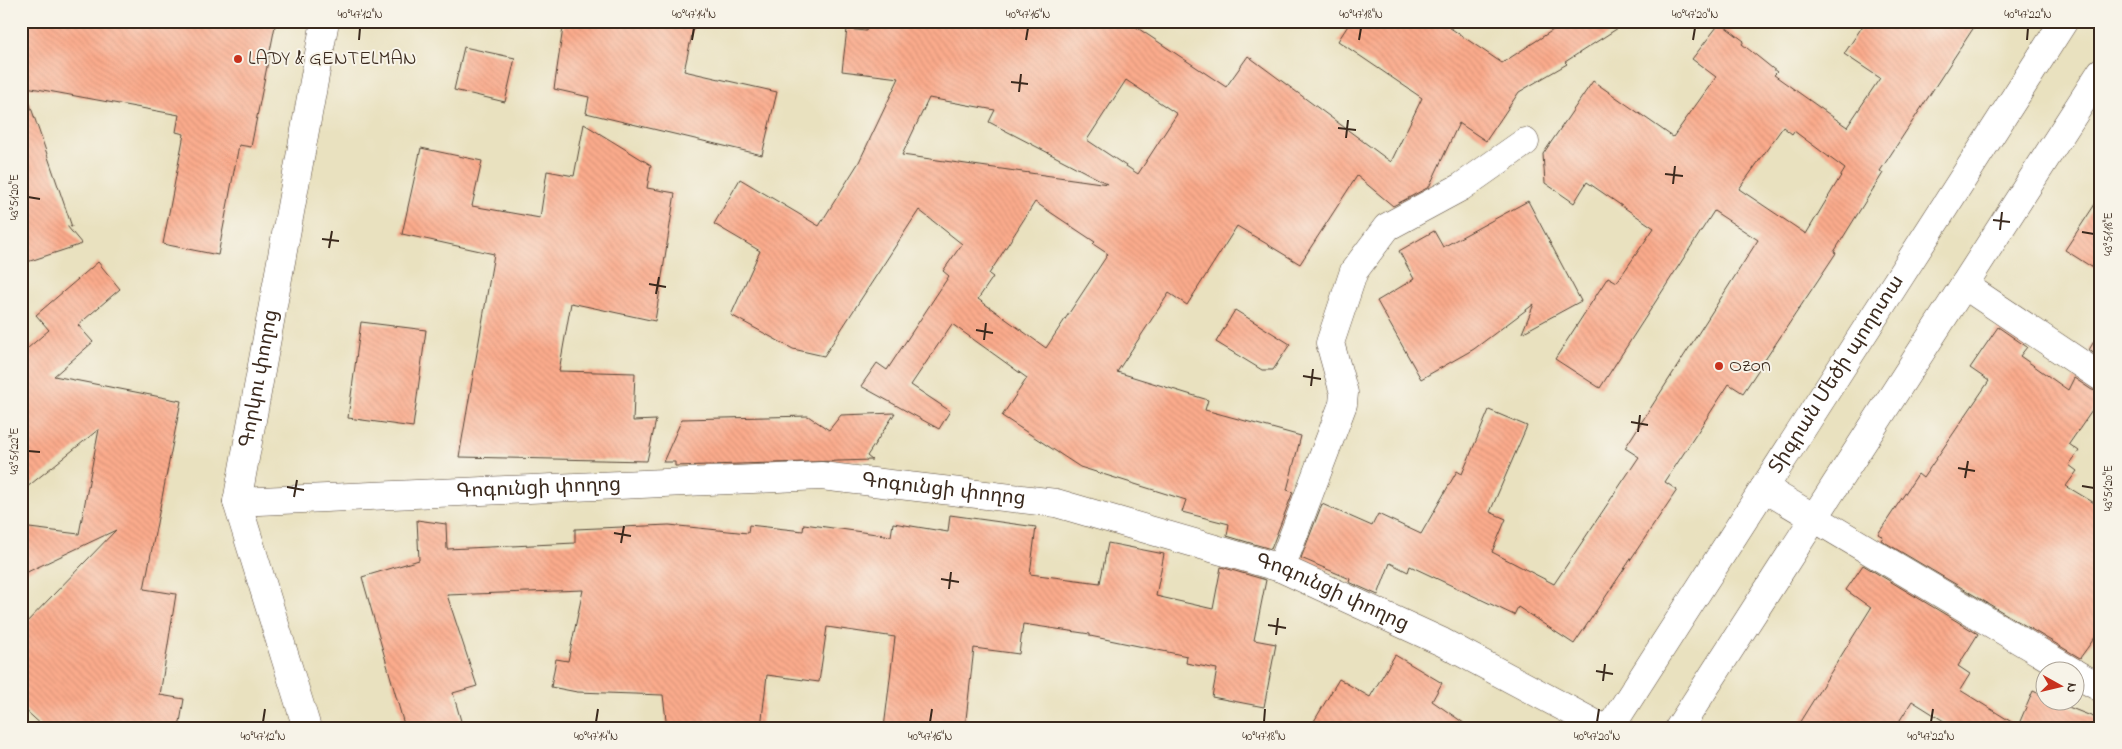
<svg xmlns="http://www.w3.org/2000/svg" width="2122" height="749" viewBox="0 0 2122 749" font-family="'Indie Flower','Noto Sans Armenian',sans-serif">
  <defs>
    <pattern id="building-back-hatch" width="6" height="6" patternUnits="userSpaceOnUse" patternTransform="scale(1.25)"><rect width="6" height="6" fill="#fbab8c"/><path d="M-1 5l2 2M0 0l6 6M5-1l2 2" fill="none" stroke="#d89378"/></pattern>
  </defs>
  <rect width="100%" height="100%" fill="#f7f3e8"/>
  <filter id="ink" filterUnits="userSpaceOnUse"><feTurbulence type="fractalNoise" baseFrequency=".02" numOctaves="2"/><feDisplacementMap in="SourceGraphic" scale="10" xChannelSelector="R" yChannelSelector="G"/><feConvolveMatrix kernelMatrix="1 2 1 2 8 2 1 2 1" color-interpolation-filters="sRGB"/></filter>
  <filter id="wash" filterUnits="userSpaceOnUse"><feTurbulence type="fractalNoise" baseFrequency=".0096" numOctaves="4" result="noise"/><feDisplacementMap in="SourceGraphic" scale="20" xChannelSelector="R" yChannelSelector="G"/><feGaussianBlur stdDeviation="1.12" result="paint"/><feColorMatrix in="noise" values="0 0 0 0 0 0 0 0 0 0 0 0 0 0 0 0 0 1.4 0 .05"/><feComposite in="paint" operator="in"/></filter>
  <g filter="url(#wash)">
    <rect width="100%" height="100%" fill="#e9e1bf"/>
    <g id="blocks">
      <g fill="url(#building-back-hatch)" fill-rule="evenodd">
        <path d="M21,21H276L251,147L239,145L218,255L163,244L184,134L176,132L179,115L21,86Z"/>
        <path d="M564,21H695L684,71L777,92L762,155L586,113L589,97L554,89Z"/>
        <path d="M868,21H1127L1226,87L1248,56L1391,162L1422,98L1338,41L1351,21H1440L1502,63L1567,21H1629L1565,62L1567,64L1519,92L1486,141L1459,123L1429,187L1393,206L1357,176L1300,264L1237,226L1187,305L1169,293L1117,372L1208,400L1205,410L1301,436L1287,490L1293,492L1271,549L1227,536L1229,524L1182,512L1186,500L1080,467L1002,416L1027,378L952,324L911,385L950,411L939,429L861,386L877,363L887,370L949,276L943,271L962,244L919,210L824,356L793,349L731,315L760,251L714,224L740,179L819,226L859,162L899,78L842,71L847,29L866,31ZM1126,80L1177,114L1138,174L1087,140ZM929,98L995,110L989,122L1108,184L902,155ZM1035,202L1095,242L1093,244L1108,254L1046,348L978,299L993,277L989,274Z"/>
        <path d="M1866,21H1978L1880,171L1883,173L1834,252L1836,253L1743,393L1729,384L1665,482L1677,490L1574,644L1518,607L1514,615L1410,566L1408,572L1390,563L1378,595L1349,582L1350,579L1301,558L1322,504L1372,526L1378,514L1421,534L1457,471L1462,474L1489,410L1527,426L1490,512L1506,519L1492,552L1554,584L1639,457L1625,448L1758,240L1714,211L1600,388L1555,359L1608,277L1617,282L1654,228L1587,182L1574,203L1545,183L1543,154L1593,81L1673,137L1716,77L1692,59L1720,23L1744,41L1742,44L1777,72L1774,75L1847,127L1880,78L1844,54ZM1783,127L1792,134L1794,131L1845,169L1806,234L1739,189Z"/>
        <path d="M464,47L515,58L505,102L454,90Z"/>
        <path d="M26,93L72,227L67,226L82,244L21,264V94Z"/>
        <path d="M584,124L651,165L647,188L675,193L655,321L571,303L559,371L635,373L633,421L656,420L647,461L459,457L494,254L402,234L421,148L482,161L472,206L540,218L547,171L574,176Z"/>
        <path d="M2101,195V273L2065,250Z"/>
        <path d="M1528,201L1581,301L1522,333L1534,304L1474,349L1421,379L1377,301L1414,279L1399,251L1434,231L1443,247Z"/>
        <path d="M98,262L120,289L78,325L93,342L54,376L181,401L144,589L176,594L160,695L184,699L179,728H45L21,706V628L116,530L21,575V527L79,534L99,429L21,492V354L49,330L36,315Z"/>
        <path d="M1235,310L1290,344L1273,370H1262L1216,342Z"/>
        <path d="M361,322L426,330L413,427L348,418Z"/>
        <path d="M1998,327L2027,347L2020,356L2068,390L2074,378L2092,390L2101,392V398L2069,444L2079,451L2069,465L2077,471L2066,486L2101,507V629L2080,658L1881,540L1883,537L1878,534L1918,474L1923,478L1989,381L1970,368Z"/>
        <path d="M2101,329V358L2089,350Z"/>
        <path d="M895,413L867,456L872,460L675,466V462H663L682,419L808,416L829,430L841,415Z"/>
        <path d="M950,515L1036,527L1030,574L1100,583L1108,543L1164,554L1156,596L1213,609L1221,567L1266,580L1254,640L1276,644L1264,707L1212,697L1217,669L1186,663L1187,656L1090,636V634L1023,624L1019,654L974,648L965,728H884L895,637L827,627L819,682L767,675L761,727L710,721L711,728H667L663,695L577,692L551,687L556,659L568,661L583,590L447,595L477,686L453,693L463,728H405L362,577L419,560L417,520L446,524L447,549L575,543V529L669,525L748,533L749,525L803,531L804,524L891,536L893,523L948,532Z"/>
        <path d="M1863,565L1978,634L1958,666L1970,674L1960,690L2018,726L2033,691L2044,696V702H2056L2101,720V728H1955L1912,701L1895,728H1796L1871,608L1846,590Z"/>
        <path d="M1395,655L1442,683L1432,701L1471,728H1310L1339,679L1370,697Z"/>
      </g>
    </g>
  </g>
  <g filter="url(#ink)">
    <use href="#blocks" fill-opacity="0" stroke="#554536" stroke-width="1"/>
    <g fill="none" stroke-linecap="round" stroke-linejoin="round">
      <defs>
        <g id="minor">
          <path d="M1964,285L2101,377"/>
          <path d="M1764,488L2073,672"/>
          <path id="s1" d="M237,502L821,476L1056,503L1281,568L1442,642L1603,728"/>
          <path d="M1281,568L1343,404L1344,393L1330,343L1354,271L1387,227L1461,187L1525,142"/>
          <path d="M2074,673L2101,688"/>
        </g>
        <g id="secondary">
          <path id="s2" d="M307,728L237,502L325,21"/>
          <path id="s3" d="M1610,728L2064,21"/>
          <path d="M1679,728L2101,72"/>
        </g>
      </defs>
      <use href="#minor" stroke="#554536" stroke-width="29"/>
      <use href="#secondary" stroke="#554536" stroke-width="29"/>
      <use href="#minor" stroke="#fff" stroke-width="28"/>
      <use href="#secondary" stroke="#fff" stroke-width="28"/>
    </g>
  </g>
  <path fill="none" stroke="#3b2a1e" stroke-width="2" d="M359,40L360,28M692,40L694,28M1026,40L1028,28M1359,40L1361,28M1693,40L1695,28M2027,40L2028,28M1011,82L1028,84M1019,92L1021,74M1338,128L1356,130M1346,138L1348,120M1665,174L1683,176M1673,184L1675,166M28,197L40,199M1993,220L2010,222M2000,230L2002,212M2082,232L2094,234M322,239L339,241M329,248L332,231M649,284L666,287M656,294L659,277M976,330L993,333M984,340L986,323M1303,376L1321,379M1311,386L1313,369M1631,422L1648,425M1638,432L1640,415M28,451L40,452M1958,468L1975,471M1965,478L1968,461M2082,486L2094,488M287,487L304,490M294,497L297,480M614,533L631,536M621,543L624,526M941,579L959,582M949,589L951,572M1268,625L1286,628M1276,635L1278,618M1596,671L1613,674M1603,681L1605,664M263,722L265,709M596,722L598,709M930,722L932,709M1264,722L1265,709M1597,722L1599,709M1931,722L1933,709"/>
  <g fill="#c8321e" stroke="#f7f3e8" stroke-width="2">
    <circle cx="238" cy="59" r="5"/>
    <circle cx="1719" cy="366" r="5"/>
  </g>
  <g text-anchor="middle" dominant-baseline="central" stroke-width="4" stroke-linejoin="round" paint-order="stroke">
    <g font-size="20" fill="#3b2a1e" stroke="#f7f3e8" text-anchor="start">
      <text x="248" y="59">LADY &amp; GENTELMAN</text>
      <text x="1729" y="366">Ozon</text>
    </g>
    <g font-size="20" fill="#3b2a1e" stroke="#f7f3e8">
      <text stroke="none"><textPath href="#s3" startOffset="420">Տիգրան Մեծի պողոտա</textPath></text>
      <text stroke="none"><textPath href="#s2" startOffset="362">Գորկու փողոց</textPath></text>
      <text stroke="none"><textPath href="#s1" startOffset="302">Գոգունցի փողոց</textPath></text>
      <text stroke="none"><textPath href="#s1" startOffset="708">Գոգունցի փողոց</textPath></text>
      <text stroke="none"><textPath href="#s1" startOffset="1112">Գոգունցի փողոց</textPath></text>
    </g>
  </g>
  <rect width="2122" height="749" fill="none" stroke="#f7f3e8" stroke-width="55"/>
  <g transform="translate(2060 686) rotate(98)"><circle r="24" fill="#f7f3e8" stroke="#aca397"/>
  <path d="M0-4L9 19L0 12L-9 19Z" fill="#c8321e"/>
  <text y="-8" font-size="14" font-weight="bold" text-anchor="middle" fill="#3b2a1e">N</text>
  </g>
  <rect x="28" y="28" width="2066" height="694" fill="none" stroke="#3b2a1e" stroke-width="2"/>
  <g font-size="12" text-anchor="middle" fill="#3b2a1e">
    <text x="360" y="18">40°47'12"N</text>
    <text x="694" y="18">40°47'14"N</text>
    <text x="1028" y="18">40°47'16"N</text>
    <text x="1361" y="18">40°47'18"N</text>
    <text x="1695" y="18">40°47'20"N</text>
    <text x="2028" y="18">40°47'22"N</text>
    <text transform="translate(14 197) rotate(-90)" y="4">43°51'20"E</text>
    <text transform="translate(2108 234) rotate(-90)" y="4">43°51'18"E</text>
    <text transform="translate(14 451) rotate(-90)" y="4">43°51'22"E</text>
    <text transform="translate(2108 488) rotate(-90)" y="4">43°51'20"E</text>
    <text x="263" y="740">40°47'12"N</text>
    <text x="596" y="740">40°47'14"N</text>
    <text x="930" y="740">40°47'16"N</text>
    <text x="1264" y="740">40°47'18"N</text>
    <text x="1597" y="740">40°47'20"N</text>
    <text x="1931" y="740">40°47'22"N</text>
  </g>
</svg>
